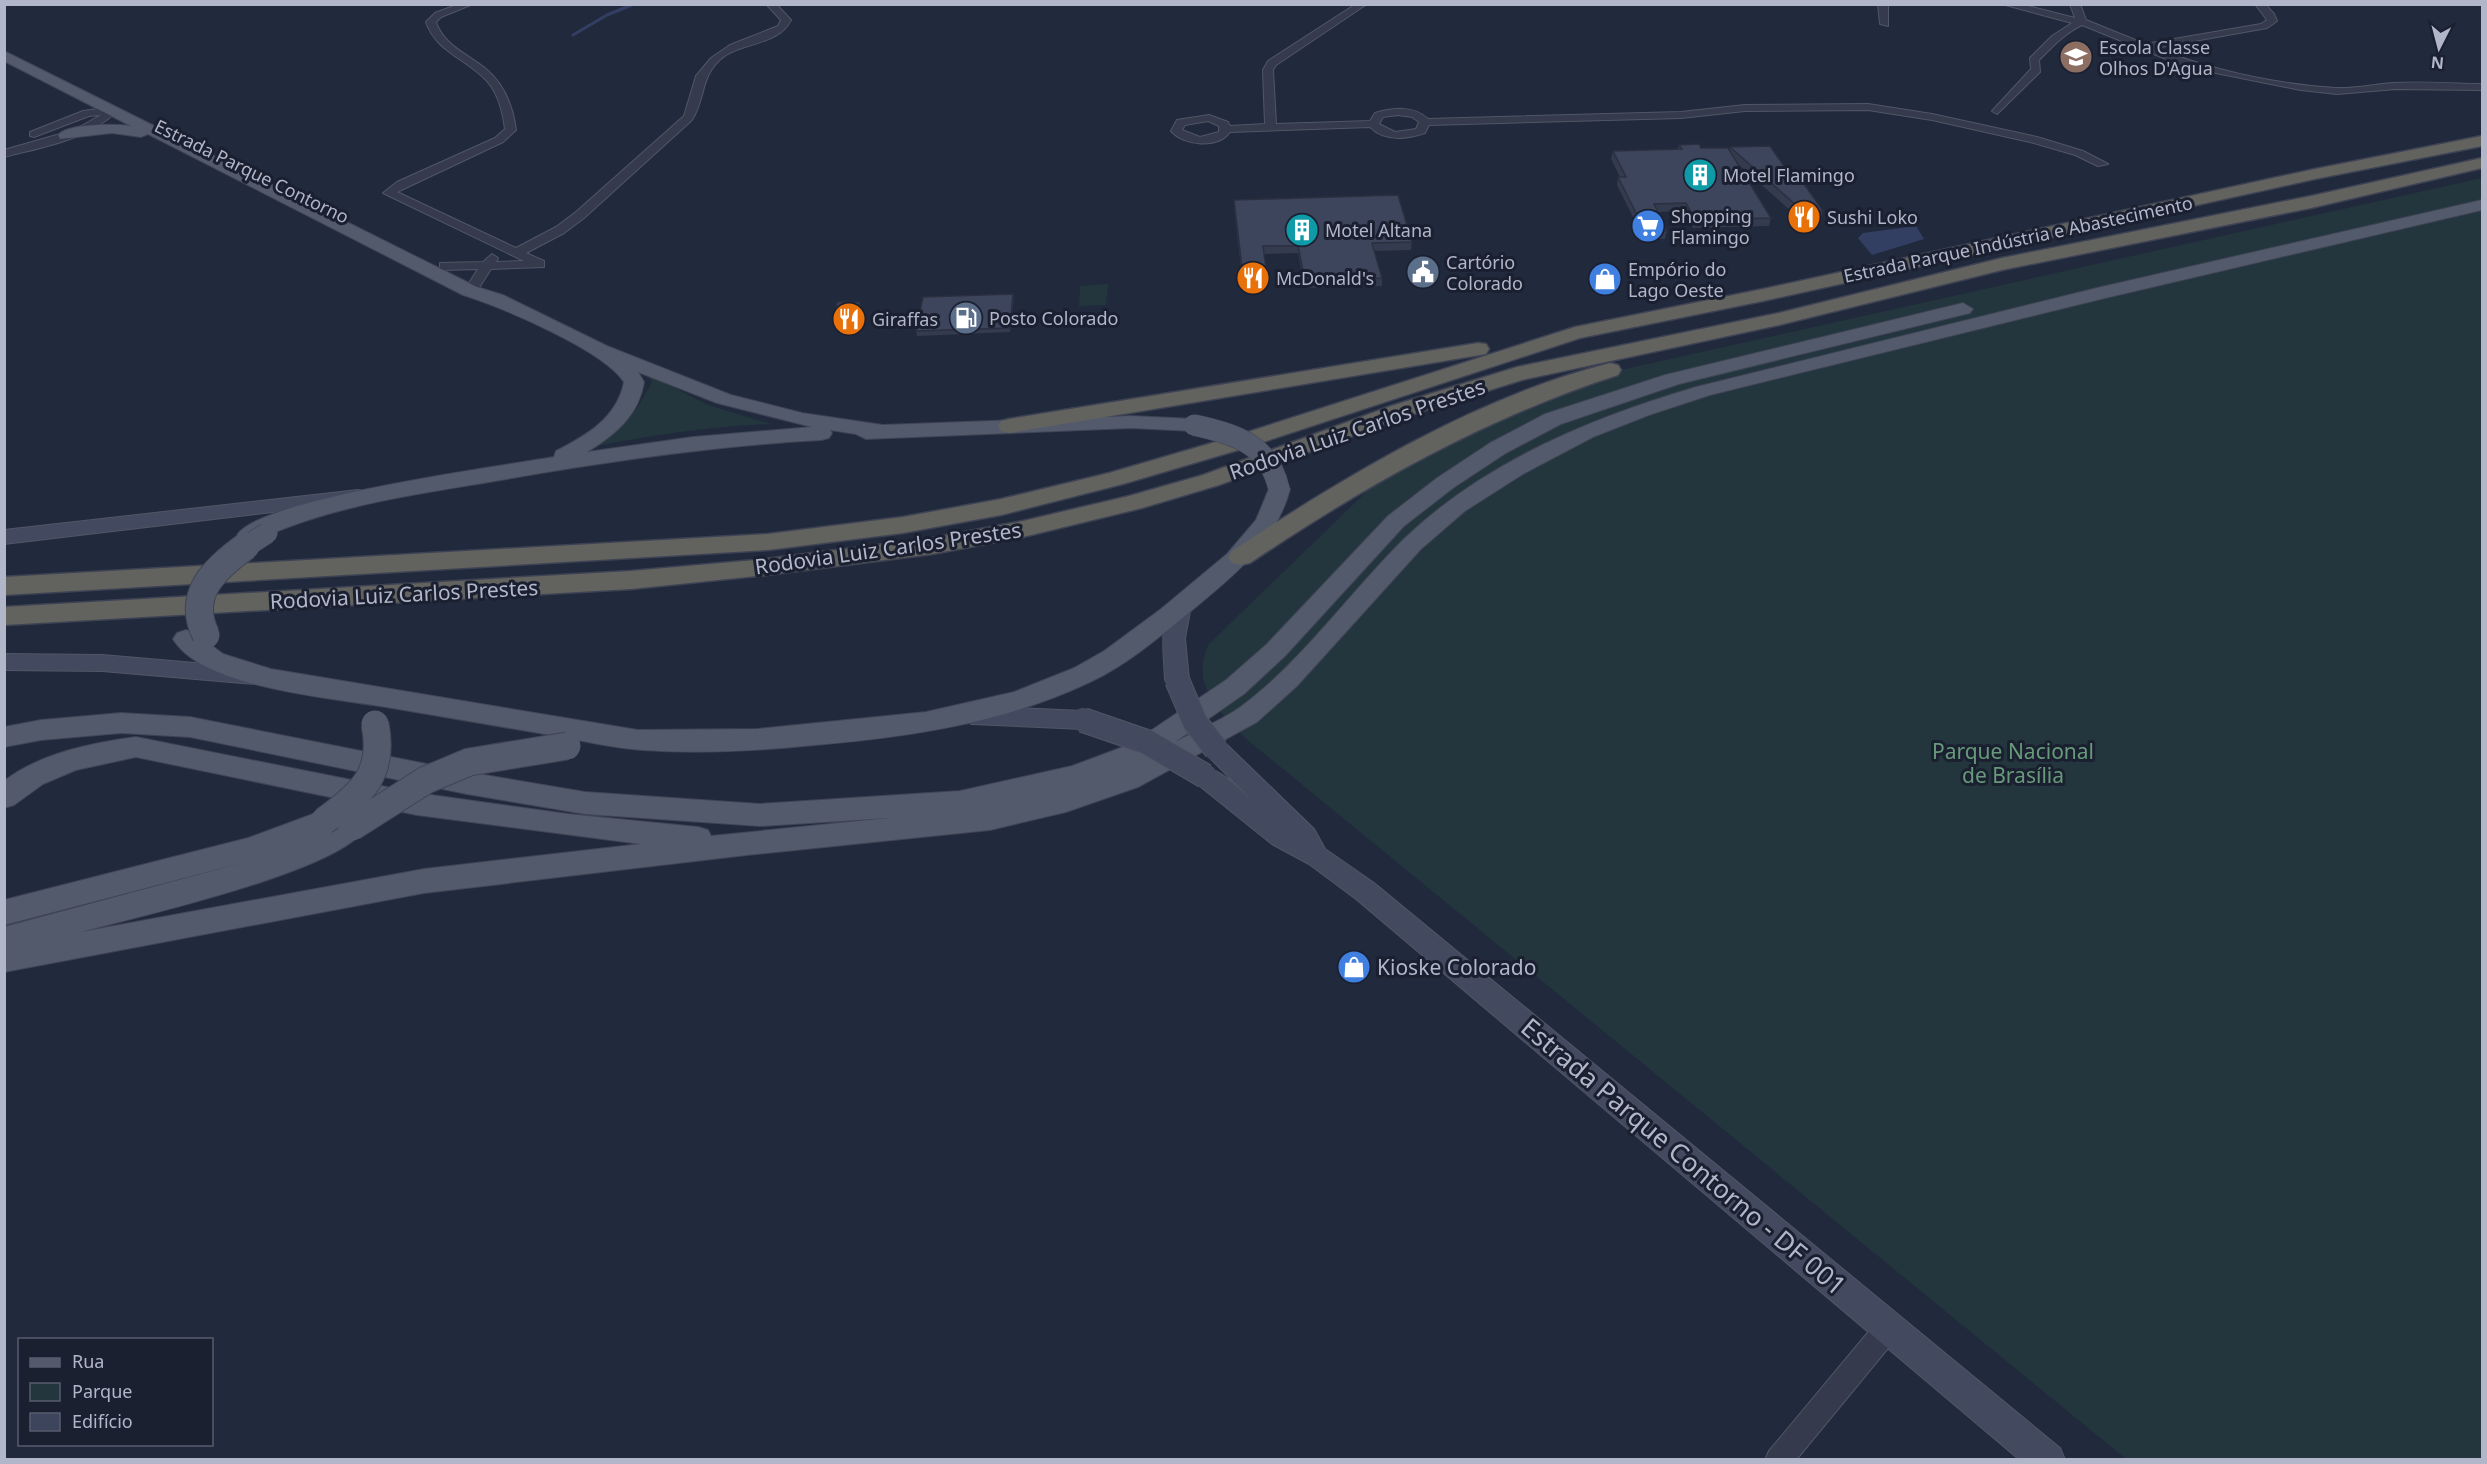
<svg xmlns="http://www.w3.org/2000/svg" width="2487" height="1464" viewBox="0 0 2487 1464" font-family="'Noto Sans',sans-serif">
  <rect width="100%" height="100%" fill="#21293c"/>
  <g fill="#23363d">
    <path d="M2482,178V1459H2126L1244,737C1218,709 1191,686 1208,645L1398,461L1471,413L1603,374Z"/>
    <path d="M1108,284L1106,305L1079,306L1080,286Z"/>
    <path d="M647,374L708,405L771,424C712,426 655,435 596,446C625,427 636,413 652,382Z"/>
  </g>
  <path fill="#333f62" d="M1916,226L1924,239L1872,255L1858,238L1863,233Z"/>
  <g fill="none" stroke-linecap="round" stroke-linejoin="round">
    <path stroke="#333f62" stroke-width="3" d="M573,35L607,15L634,4"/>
    <defs>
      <g id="minor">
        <path d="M459,4H473L441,17L436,22C444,46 468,54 486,69C504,84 513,107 516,130L503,142L397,192L516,248L556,227L576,212L684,116L696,76L711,58L730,45L778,26L781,20L766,4H776L791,20C779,44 747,42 726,55C699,74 707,96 692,120L584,218L564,233L526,253L544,261V267L491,269L475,294L470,295L464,291L478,269L444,270L440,269V263L483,262L492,254L498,258L496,262L524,261L383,193L397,182L495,138L505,129C503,113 498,93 487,81C467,59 436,52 426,22L435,13Z"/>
        <path d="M1356,4H1367L1276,65L1273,70L1276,124L1370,121L1375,113C1393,108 1413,105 1428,119L1681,112L1745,105L1868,104L1932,114L2037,137L2083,151L2108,164L2098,166L2075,155L2030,142L1932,120L1868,110L1745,111L1681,118L1429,125L1425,133C1407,139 1385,142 1370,127L1230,132C1218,149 1184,146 1171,131L1177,120L1209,115L1228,122L1230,126L1265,124L1263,70L1268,61ZM1398,115L1412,117L1419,122L1416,129L1395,132L1379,124L1383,117ZM1208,121L1219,126V132L1200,137L1182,130L1185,125Z"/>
        <path d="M1878,4H1888V26L1880,24Z"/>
        <path d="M2002,4H2020L2075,18L2070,4H2080L2086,20L2145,44L2261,24L2267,20L2255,4H2265L2274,14L2277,21L2267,28L2155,48C2212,70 2273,84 2335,88C2354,89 2375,84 2394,83C2423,81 2453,84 2482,84V90L2396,89L2337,94L2301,90L2186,67L2082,25C2065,33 2052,47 2039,60L2040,72L1997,114L1992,111L2031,69L2030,58L2052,36L2072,23Z"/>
        <path d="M112,107L116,108V112C87,140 42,147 4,157V150L74,130L101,115L89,116L34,137L30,136V132L83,111Z"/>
        <path d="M1889,1315L1898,1318L1901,1327L1898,1336L1796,1460H1765L1769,1451L1880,1318Z"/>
      </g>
      <g id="secondary">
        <path d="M358,490L365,491L368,496L365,501L4,544V530Z"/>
        <path d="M1180,598L1188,601L1191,606L1185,638L1189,680L1185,686L1177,688L1169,686L1165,680C1164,655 1159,623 1172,601Z"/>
        <path d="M4,654L102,655L254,668L262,670L266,676L262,682L254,684L102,671L4,670Z"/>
        <path d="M972,706L1083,711L1091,714L1095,720L1091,726L1083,729L972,724L964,721L960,715L964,709Z"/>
        <path d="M1216,740L1225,743L1314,829L1325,849L1374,883L2060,1448L2065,1460H2020L1356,899L1309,864L1272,844L1196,783L1193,776L1196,769C1217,763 1237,788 1252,800L1207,755L1204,749L1207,743Z"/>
      </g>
      <g id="primary">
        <path d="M4,51L477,287L503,295L607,346L731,395L802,413L883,425L1131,416L1194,419L1202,420L1205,425L1202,430L1194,431L1131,428L866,439L856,434L830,430L832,433L829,438L821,440C711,446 603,462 495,481C413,495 333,505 257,540L249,543L241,540L237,535C261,498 502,466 554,457L556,451C587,435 617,418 624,382C604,350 501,307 463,295L148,134L141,137L112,133L60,139L58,135C68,123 116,124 131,126L4,61ZM638,372L717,403L812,427L693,437L587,452C615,435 639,415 644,382Z"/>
        <path d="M2482,200V210L2101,299L1710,395L1649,415L1593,437L1523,474L1465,511L1421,549L1297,686L1257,722L1138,787L1066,812L990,830L747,855L424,893L4,972V927L253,860L261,858L4,925V900L248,838L324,810L334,813L338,821L352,816L362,819L366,827C343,871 135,917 81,932L424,869L641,844L417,815L136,757L76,770L43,784L14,805L4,808V781C41,753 91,743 136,737L417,793L568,814L698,827L708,830L711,836L889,818L760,826L585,814L467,794L190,737L121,733L41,740L4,747V727L41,720L121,713L190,717L467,772L585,792L760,804L960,791L1072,766L1131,744L1226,680L1267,644L1388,516L1437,478L1490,443L1545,414L1665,375L1963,303L1973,309L1970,313L1679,384L1561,424L1506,453L1453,488L1404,526L1285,656L1244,694L1175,742C1196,731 1220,721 1239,708C1299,665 1351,591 1404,539C1484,462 1591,418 1696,387L2101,287Z"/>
        <path d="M1279,482L1287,484L1290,489C1276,543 1232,577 1191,611C1159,637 1127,665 1090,682C1004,723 909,737 815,745C757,751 699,754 642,750C613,748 584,741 556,736C500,726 443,717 386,707C332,698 202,688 173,639L177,633L186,630L195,633L223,654L271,669L638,730L757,729L926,712L1014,692L1074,668L1104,651L1161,609L1227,554L1256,520L1271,484Z"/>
      </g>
      <g id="trunk">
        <path d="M2482,136V146L2315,179L1763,301L1580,338L1245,448L1123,484L1001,515L903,533L768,550L4,595V577L768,534L903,517L1001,499L1109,473L1229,438L1575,327L1763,289L2315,169Z"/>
        <path d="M2482,158V168L2311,208L2002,270L1779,325L1522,380L1407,416L1219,485L1142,508L1023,537L932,554L766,575L631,589L4,625V607L631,571L766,559L932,538L1023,521L1129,496L1203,475L1391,406L1517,367L1779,313L2002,258L2311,196Z"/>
        <path d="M1478,343L1486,344L1489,349L1486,354L1009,433L1001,431L998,426L1001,421L1009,419Z"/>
        <path d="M1610,363L1618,365L1621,370L1618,375C1485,418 1366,485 1250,563L1241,565L1232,563L1228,557L1232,551C1346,476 1476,397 1610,363Z"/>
      </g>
    </defs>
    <use href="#minor" stroke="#515667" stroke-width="2"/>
    <use href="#secondary" stroke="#515667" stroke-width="2"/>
    <use href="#primary" stroke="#3f4455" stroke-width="2"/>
    <use href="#trunk" stroke="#3e4354" stroke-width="3"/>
    <use href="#minor" fill="#353b4c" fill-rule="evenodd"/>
    <use href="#secondary" fill="#43495f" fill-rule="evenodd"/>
    <use href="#primary" fill="#535a6c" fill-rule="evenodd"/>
    <use href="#trunk" fill="#62625f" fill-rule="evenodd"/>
    <defs>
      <g id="secondary-bridge">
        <path d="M1177,680L1195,722L1216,749"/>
        <path d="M1083,720L1147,742L1205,776"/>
      </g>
      <g id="primary-bridge-far1">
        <path d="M1194,425C1235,434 1269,444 1279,489"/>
        <path d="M244,548L267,533"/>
      </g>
      <g id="primary-bridge">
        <path d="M206,635C186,595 214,569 246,546"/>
        <path d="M324,821C362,794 385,773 375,724"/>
        <path d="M352,827L426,780L469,762L567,746"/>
      </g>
    </defs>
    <use href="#secondary-bridge" stroke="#515667" stroke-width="26" stroke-linecap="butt"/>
    <use href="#primary-bridge-far1" stroke="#3f4455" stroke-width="22" stroke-linecap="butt"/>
    <use href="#primary-bridge" stroke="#3f4455" stroke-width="29" stroke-linecap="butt"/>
    <use href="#secondary-bridge" stroke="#43495f" stroke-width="24"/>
    <use href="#primary-bridge-far1" stroke="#535a6c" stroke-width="21"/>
    <use href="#primary-bridge" stroke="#535a6c" stroke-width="27"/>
  </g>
  <g fill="#343b4f">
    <path d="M1679,145L1701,148L1730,150V147L1788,172L1823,211L1820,220H1801L1738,164L1771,218L1769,226L1693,228L1684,211L1658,212L1667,231L1665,239H1644L1617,185L1618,177H1620L1611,159L1613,151L1678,149Z"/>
    <path d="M1234,200L1412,242L1411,250L1374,251L1382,278V286L1305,288L1298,253L1264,254L1267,284L1246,287L1243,284L1234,208Z"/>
    <path d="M1014,298L1010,332L917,336L916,331Z"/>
    <path d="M860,302L862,310L858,327L836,328L834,319Z"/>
  </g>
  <g fill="#2b3040">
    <path d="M1267,276V284L1246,287V279Z"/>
    <path d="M1013,294L1014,298L1010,332V328Z"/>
    <path d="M860,302L862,310L858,327L856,319Z"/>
  </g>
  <g fill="#3d455c" stroke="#2b3040" stroke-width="1.5">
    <path d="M1699,144L1701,148H1728L1771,218L1695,220L1686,203L1654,204L1667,231H1645L1618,177H1626L1613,151L1682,149L1679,145Z"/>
    <path d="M1770,146L1788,172L1795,171L1823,211L1804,212L1730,147Z"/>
    <path d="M1398,195L1412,242L1372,243L1382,278L1305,280L1298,246H1263L1267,276L1246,279L1243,276L1234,200Z"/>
    <path d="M1013,294L1010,328L916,331L923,297Z"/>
    <path d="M837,302H860L856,319H834Z"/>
  </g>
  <defs>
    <symbol id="school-disc" viewBox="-11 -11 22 22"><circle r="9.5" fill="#8d6e63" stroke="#1b2031"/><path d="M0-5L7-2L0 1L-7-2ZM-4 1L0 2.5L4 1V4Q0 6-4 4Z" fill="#fff"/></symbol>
    <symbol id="building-disc" viewBox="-11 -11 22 22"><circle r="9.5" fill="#0f9aa8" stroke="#1b2031"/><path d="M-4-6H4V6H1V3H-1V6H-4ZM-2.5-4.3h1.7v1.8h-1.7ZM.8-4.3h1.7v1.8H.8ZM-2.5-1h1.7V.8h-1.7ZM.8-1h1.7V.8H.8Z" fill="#fff"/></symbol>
    <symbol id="restaurant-disc" viewBox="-11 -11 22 22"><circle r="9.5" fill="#e8710a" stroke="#1b2031"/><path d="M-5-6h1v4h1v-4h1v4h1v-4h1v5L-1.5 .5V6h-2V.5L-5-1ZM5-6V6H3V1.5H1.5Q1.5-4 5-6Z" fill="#fff"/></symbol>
    <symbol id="supermarket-disc" viewBox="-11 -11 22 22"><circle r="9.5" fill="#3f7fe0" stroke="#1b2031"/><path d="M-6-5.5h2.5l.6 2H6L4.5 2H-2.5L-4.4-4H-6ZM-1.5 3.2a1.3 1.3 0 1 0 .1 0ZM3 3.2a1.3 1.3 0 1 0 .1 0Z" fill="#fff"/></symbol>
    <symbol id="civic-disc" viewBox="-11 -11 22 22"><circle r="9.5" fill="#5c6f8a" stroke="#1b2031"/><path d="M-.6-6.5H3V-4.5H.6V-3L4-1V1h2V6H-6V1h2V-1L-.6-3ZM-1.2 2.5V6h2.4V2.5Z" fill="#fff"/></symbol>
    <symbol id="shop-disc" viewBox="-11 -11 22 22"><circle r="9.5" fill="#3f7fe0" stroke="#1b2031"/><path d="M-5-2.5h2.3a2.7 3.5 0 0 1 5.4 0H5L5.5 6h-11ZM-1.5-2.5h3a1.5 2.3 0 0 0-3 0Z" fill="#fff"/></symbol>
    <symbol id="fuel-disc" viewBox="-11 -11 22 22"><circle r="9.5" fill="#5c6f8a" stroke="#1b2031"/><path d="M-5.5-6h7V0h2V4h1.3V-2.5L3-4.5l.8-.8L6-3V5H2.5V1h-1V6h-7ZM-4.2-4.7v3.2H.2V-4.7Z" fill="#fff"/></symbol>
  </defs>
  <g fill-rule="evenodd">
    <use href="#school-disc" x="2057" y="38" width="38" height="38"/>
    <use href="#building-disc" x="1681" y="156" width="38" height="38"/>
    <use href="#restaurant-disc" x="1785" y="198" width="38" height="38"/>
    <use href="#supermarket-disc" x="1629" y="207" width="38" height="38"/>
    <use href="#building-disc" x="1283" y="211" width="38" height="38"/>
    <use href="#civic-disc" x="1404" y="253" width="38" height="38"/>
    <use href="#restaurant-disc" x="1234" y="259" width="38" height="38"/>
    <use href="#shop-disc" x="1586" y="260" width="38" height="38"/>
    <use href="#fuel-disc" x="947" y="299" width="38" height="38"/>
    <use href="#restaurant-disc" x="830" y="300" width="38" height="38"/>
    <use href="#shop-disc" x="1335" y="948" width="38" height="38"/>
  </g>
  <g text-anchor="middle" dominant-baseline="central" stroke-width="6" stroke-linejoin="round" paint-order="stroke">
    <g font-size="18" fill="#b1b6c8" stroke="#1b2031" text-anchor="start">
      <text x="2099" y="47">Escola Classe<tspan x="2099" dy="21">Olhos D'Agua</tspan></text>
      <text x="1723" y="175">Motel Flamingo</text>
      <text x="1671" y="216">Shopping<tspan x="1671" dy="21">Flamingo</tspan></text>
      <text x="1827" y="217">Sushi Loko</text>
      <text x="1325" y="230">Motel Altana</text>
      <text x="1446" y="262">Cartório<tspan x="1446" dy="21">Colorado</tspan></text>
      <text x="1628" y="269">Empório do<tspan x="1628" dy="21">Lago Oeste</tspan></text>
      <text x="1276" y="278">McDonald's</text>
      <text x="989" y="318">Posto Colorado</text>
      <text x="872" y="319">Giraffas</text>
    </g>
    <g font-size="18" fill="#b1b6c8" stroke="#1b2031">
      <text transform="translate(252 171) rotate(26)">Estrada Parque Contorno</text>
      <text transform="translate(2018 239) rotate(-12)">Estrada Parque Indústria e Abastecimento</text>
    </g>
    <g font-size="21" fill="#b1b6c8" stroke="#1b2031">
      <text transform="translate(1357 429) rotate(-19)">Rodovia Luiz Carlos Prestes</text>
      <text transform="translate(888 548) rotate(-8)">Rodovia Luiz Carlos Prestes</text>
      <text transform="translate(404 594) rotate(-3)">Rodovia Luiz Carlos Prestes</text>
    </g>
    <g font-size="21" fill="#679a7a" stroke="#1b2031">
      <text x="2013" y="751">Parque Nacional<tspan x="2013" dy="24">de Brasília</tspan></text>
    </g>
    <g font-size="21" fill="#b1b6c8" stroke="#1b2031" text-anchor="start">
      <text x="1377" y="967">Kioske Colorado</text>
    </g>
    <g font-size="26" fill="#b1b6c8" stroke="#1b2031">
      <text transform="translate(1684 1156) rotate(40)">Estrada Parque Contorno - DF 001</text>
    </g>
  </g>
  <rect width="2487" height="1464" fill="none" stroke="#b1b6c8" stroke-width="12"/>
  <rect x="18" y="1338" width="195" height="108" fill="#1b2031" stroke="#575c6d" stroke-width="1.5"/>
  <rect x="30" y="1358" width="30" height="9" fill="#535a6c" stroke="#575c6d" stroke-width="1.5"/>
  <text x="72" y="1368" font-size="18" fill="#b1b6c8">Rua</text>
  <rect x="30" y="1383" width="30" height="18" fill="#23363d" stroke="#575c6d" stroke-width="1.5"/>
  <text x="72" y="1398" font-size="18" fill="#b1b6c8">Parque</text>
  <rect x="30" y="1413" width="30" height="18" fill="#3d455c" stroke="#575c6d" stroke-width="1.5"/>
  <text x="72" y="1428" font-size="18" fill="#b1b6c8">Edifício</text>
  <g transform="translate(2439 48) rotate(186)" stroke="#1b2031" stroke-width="4.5" paint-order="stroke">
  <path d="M0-4.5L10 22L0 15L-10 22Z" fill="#b1b6c8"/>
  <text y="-9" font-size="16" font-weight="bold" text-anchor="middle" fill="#b1b6c8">N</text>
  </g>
</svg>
